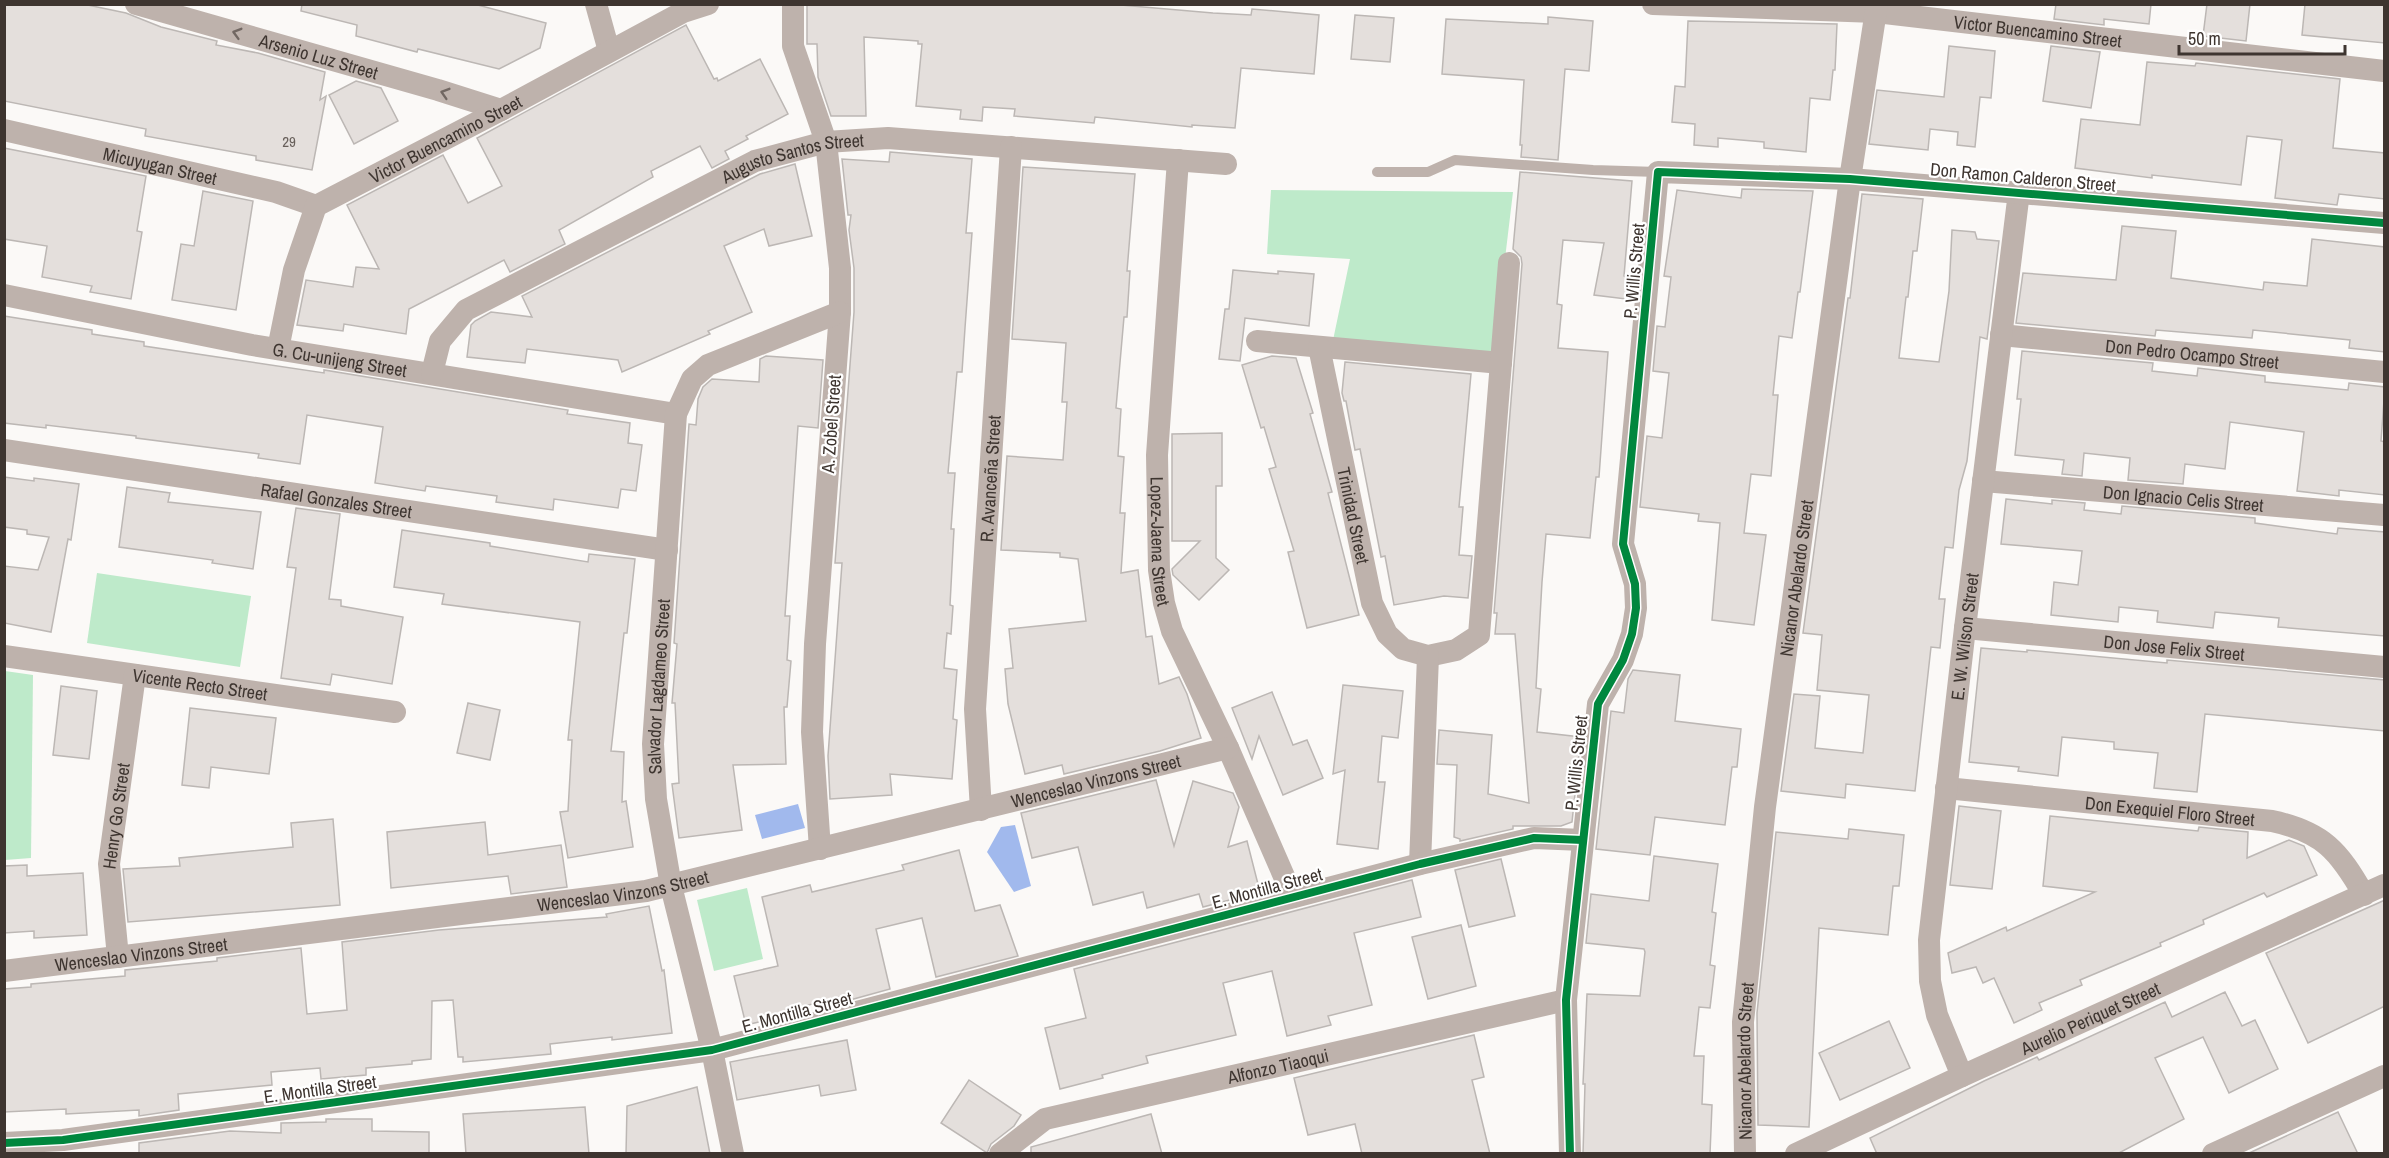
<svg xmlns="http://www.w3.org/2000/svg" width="2389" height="1158" viewBox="0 0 2389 1158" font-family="'Archivo Narrow',sans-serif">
  <rect width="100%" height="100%" fill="#fbf9f7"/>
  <g fill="#beeaca">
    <path d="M1271,190L1513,192L1493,359L1332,345L1350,259L1267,254Z"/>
    <path d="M97,573L251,596L240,667L87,643Z"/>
    <path d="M5,671L33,675L31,858L5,860Z"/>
    <path d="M747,888L763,959L714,971L697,900Z"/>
  </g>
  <g fill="#a1b9ed">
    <path d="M798,804L805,828L762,839L755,815Z"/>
    <path d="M1015,825L1031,886L1014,892L987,852L1001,827Z"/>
  </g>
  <g fill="#e4dfdc" stroke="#bcb7b4" stroke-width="1.5">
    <path d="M4,4H83L126,13L161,27L217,41L216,45L258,53L325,72L320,100L326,96L312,170L256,160V156L145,136L146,129L4,101Z"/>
    <path d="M302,4H474L546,23L540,48L499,69L418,49L417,52L356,36L357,25L301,11Z"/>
    <path d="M807,4H1109L1213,13L1251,15L1252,9L1319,15L1314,74L1241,68L1235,128L1192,125V127L1095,117L1094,123L1014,116L1015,109L983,107L982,121L960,119L961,110L916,106L922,44H918V41L864,37L866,116H831L818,77L817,44H807Z"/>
    <path d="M2056,4H2151L2149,24L2104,19V25L2054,19Z"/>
    <path d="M2207,4H2250L2246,41L2203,36Z"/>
    <path d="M2305,4H2385V43L2302,35Z"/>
    <path d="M1355,15L1394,18L1390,62L1351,59Z"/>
    <path d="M1548,17L1593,21L1589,71L1565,69L1558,160L1521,157L1522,145H1520L1524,80L1442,74L1446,19L1548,24Z"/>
    <path d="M1688,21L1837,24L1835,70H1833L1830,100L1810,98L1806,152L1764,148V142L1718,138V147L1694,145L1695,124L1672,122L1675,86L1685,87Z"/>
    <path d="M686,25L714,79L717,78L718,81L760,59L788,114L746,136L748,139L725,151L729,159L712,168L700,146L651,171L653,177L559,230L565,244L510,272L504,260L409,309L406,334L344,324L343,331L297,325L306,280L353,287L356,267L379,269L347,205L443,155L468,203L502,186L477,138Z"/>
    <path d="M1949,46L1995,51L1991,98L1980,97L1975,147L1957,145L1958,132L1930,129L1928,150L1869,144L1877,90L1944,97Z"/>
    <path d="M2051,46L2100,52L2091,108L2043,101Z"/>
    <path d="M2147,62L2195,66L2196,63L2340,79L2333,148L2385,153V199L2339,194L2337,205L2275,198L2282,140L2247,136L2241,185L2152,175V178L2075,168L2081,119L2140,125Z"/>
    <path d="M356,81L381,88L398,121L354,144L329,95Z"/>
    <path d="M4,148L146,176L137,231L142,232L131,299L90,292L92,286L42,277L47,246L4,239Z"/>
    <path d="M890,152L972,159L966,233H972L965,328L962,372H957L948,473H955L951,529H954L950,605L953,606L951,634L947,633L944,668L957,670L953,719L957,720L952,779L890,774L892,795L830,799L828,756L842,563H835L854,312V268L849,230L851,215H848L842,159L889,162Z"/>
    <path d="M795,164L812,236L769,246L764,229L724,246L752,312L708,331L710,334L622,372L618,360L527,349L525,363L467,357L471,325L475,321L491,312L532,317L522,296L760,174Z"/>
    <path d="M1023,167L1135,174L1127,271H1130L1127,317H1124L1116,408L1121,409L1118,456L1124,457L1120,513H1125L1121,573L1138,570L1146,637L1152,636L1159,684L1179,677L1187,694L1201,738L1160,751L1064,774L1062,765L1025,774L1008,704L1005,669L1013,668L1009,629L1086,621L1078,559L1060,557V553L1001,550L1007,456L1063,460L1067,402H1062L1066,343L1012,339Z"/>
    <path d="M1520,172L1632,181L1624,276L1627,277L1626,299L1594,295L1604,243L1563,240L1557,304L1562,305L1558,348L1608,352L1599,477H1596L1590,538L1546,534L1542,582L1536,688L1541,689L1537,732L1581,737L1572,822L1561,826H1513V829L1460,841V839L1454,837L1457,765L1437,764L1439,730L1492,735L1488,794L1529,803L1515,634H1495L1497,613H1494L1522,264L1521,257L1513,249Z"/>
    <path d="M1742,189L1813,191L1800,292H1798L1792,338L1779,336L1773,395H1778L1771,476L1751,474L1744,533L1766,535L1754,625L1712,620L1720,523L1698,521L1699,514L1640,507L1647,436L1662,438L1669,373L1653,371L1657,326L1665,327L1671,277L1664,276L1677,190L1741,198Z"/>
    <path d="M203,191L253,201L236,310L172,300L181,244L194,246Z"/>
    <path d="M1862,194L1923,199L1917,251H1913L1908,297H1906L1899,358L1939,362L1949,291L1952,230L1975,232L1977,239L1999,241L1987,339L1980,337L1967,461L1959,490L1953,548L1945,547L1939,599H1945L1940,648L1931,647L1915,791L1846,784L1845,798L1781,791L1794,694L1820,696L1815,748L1863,753L1869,695L1817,690L1822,635L1803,633L1848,298H1850Z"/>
    <path d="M2122,226L2176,231L2171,278L2263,290L2264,282L2307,286L2312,239L2385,247V352L2349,348L2350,340L2253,330L2252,338L2156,330L2155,336L2016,323L2023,273L2116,280Z"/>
    <path d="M1233,270L1278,274V271L1314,274L1309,326L1245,318L1240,361L1219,359L1225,309H1229Z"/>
    <path d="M4,316L92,330V334L144,342V346L324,373V370L568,410L567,414L630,423L628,443L642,445L636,491L621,489L618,508L554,499L553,510L496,502L497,496L426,486L425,491L375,483L383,427L307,415L300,464L258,458L259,454L136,438V436L46,425V428L4,423Z"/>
    <path d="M2022,351L2153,363L2152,371L2197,376L2198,368L2265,376V382L2348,390L2349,383L2385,387L2381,441L2385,442V495L2339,490V496L2297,491L2304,432L2230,422L2225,469L2185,464L2183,484L2128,480L2130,458L2084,453L2082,476L2062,474L2064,460L2015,455L2021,399H2017Z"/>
    <path d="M766,356L823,360L818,428L798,426L785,616H790L787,660L791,661L787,707H784L786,764L733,765L742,830L679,838L672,784L679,783L675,703H672L677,644L674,643L689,424L696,425L698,399L703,387L712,379L759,382L760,359Z"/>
    <path d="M1272,356L1296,358L1313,413L1310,414L1332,492L1328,493L1359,615L1307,628L1288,552L1294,551L1269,469L1276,467L1264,427L1261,428L1242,365Z"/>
    <path d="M1345,362L1471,374L1459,507H1463L1459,555L1472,556L1468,598L1444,596L1394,605L1385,556L1381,557L1360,449L1355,450L1346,401H1344L1342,393Z"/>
    <path d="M1222,433V486H1216V558L1229,570L1199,600L1173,575L1172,569L1200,541H1172V434Z"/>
    <path d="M4,477L34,481V478L79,484L71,540L68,539L51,632L4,623V566L38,570L49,537L27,534V530L4,527Z"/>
    <path d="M127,487L170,493L168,502L261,512L253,569L212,563L213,560L119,547Z"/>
    <path d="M2006,499L2052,504V500L2085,503L2084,510L2121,514L2122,506L2255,518V523L2337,534L2338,528L2385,532V636L2278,627L2279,618L2215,612L2213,628L2157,622L2158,611L2119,607L2118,622L2051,615L2054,582L2078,585L2082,551L2001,544Z"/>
    <path d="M296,508L340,514L329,599L341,600V606L403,617L392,684L332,674L330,685L281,678L296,568L287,567Z"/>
    <path d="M402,530L490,543V546L588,562L589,554L635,559L627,633H624L611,751L624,752L622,802L626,801L633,847L568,858L560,812L568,811L572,740H568L580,622L442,604L444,594L394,587Z"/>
    <path d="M1981,648L2027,652V650L2167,663V660L2385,680V731L2205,714L2197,792L2154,788L2158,753L2114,749V742L2062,737L2058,776L2018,771L2019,767L1969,762Z"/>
    <path d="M1633,670L1680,675L1675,721L1741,729L1737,767H1732L1725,825L1655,817L1650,855L1596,849L1611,711L1624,713L1628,679Z"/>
    <path d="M1343,685L1403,691L1398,738L1382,736L1378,782H1385L1378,849L1337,844L1345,770L1333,774Z"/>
    <path d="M61,686L97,691L89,759L53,755Z"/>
    <path d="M1272,692L1293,745L1307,740L1323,778L1283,795L1259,736L1252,759L1232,708Z"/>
    <path d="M468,703L500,710L490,760L457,753Z"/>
    <path d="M190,708L276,718L269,774L211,767L209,788L182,785Z"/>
    <path d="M1156,780L1174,846L1193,781L1233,793L1239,807L1228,847L1247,841L1260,892L1203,907L1199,894L1147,908L1143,892L1093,905L1078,847L1032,858L1021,813Z"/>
    <path d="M1959,806L2001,811L1992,889L1950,885Z"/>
    <path d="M2050,816L2198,831L2199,827L2248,832L2247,858L2289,840L2304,846L2317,875L2267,897L2264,893L2203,920L2204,924L2160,943L2161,946L2080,980L2082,985L2039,1003L2042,1010L2014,1023L1994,978L1983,983L1976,967L1952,973L1948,953L2006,927L2007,931L2095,892L2043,886Z"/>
    <path d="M333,819L340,905L128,922L123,869L180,866L179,858L293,847L291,823Z"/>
    <path d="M485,822L488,855L561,845L567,887L511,894L508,876L391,888L387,832Z"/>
    <path d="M1849,829L1904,835L1899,886H1893L1888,935L1819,928L1809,1127L1758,1125L1757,1013L1776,832L1848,839Z"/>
    <path d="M959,850L975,911L1000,905L1018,956L936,977L922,918L876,929L890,989L850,1000L849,995L792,1009L793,1014L746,1025L734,976L778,966L762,897L810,885L812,892L904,870L902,865Z"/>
    <path d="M1654,856L1718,864L1712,912L1716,913L1710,965L1715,966L1710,1008L1699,1007L1694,1056H1704L1702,1104L1712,1105L1710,1154H1583L1585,1084H1583L1587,994L1640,996L1645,952L1644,949L1586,943L1591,894L1649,901Z"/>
    <path d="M1501,859L1515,916L1469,927L1455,870Z"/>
    <path d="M27,865V876L83,873L87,935L34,938V931L4,933V866Z"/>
    <path d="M1412,880L1421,917L1354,933L1372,1005L1328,1016L1331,1025L1287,1036L1272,971L1223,983L1236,1035L1146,1056L1148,1063L1102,1075L1103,1078L1060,1089L1045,1028L1086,1018L1074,969Z"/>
    <path d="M2385,900V1006L2308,1043L2266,953Z"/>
    <path d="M649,906L662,971L664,970L672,1033L612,1040V1037L550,1044L551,1054L463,1062V1057H458L453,1000L432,1001L431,1059L412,1061V1064L366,1068V1075L321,1079L320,1068L271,1072L272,1085L178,1094L179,1110L139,1116V1110L66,1114V1109L4,1112V989L31,987V984L125,976V970L217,961V958L301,948L307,1014L347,1010L342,942L439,930L607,917L606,914Z"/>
    <path d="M1461,925L1476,986L1428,999L1412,937Z"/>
    <path d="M2225,992L2242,1026L2255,1020L2278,1069L2229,1093L2203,1037L2155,1058L2184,1119L2117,1154H1877L1870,1138L1984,1081L2037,1057L2039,1060L2165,1002L2172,1017Z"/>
    <path d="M1889,1021L1910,1068L1840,1100L1819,1053Z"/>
    <path d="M1474,1035L1484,1077L1472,1080L1490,1154H1362L1355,1124L1308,1135L1294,1078Z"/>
    <path d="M847,1040L856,1090L821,1096L819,1085L737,1100L730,1062Z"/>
    <path d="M969,1080L1021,1115L1014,1126L991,1144L987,1153L941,1123Z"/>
    <path d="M697,1087L710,1154H626L627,1106Z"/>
    <path d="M585,1107L589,1154H466L463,1114Z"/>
    <path d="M2338,1112L2358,1154H2247Z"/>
    <path d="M1151,1114L1162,1154H1031V1147Z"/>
    <path d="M326,1119H372V1131L429,1132V1154H139V1143L230,1131L281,1133V1123L326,1122Z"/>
  </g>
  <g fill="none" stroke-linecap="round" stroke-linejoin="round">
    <path stroke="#beb2ac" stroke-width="10" d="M1377,172H1428L1455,160L1593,170L1658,172"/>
    <g stroke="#beb2ac" stroke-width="22">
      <path id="s1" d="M136,4L438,90L501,110"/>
      <path d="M596,4L609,51"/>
      <path d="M793,4V46L826,142L840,268V312L815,644L812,732L820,849"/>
      <path id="s2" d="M1653,4L1876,12L2384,71"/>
      <path id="s3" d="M4,130L276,192L316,206"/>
      <path id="s4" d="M1178,160L1157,455L1159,570L1164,603L1172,631L1228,748L1293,897"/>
      <path id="s5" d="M4,295L252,345L676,414"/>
      <path id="s6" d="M2001,335L2384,372"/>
      <path d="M1257,341L1501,363"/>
      <path id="s7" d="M1319,347L1372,603L1387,634L1403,649L1428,656L1456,650L1479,635L1509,263"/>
      <path id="s8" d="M278,349L294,270L316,206L501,110L683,12L708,4"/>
      <path id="s9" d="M432,373L440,341L466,310L755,161L826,142L888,138L1226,164"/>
      <path id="s10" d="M4,450L667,550"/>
      <path id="s11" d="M1983,481L2384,515"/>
      <path id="s12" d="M1965,628L2384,667"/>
      <path id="s13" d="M4,656L395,712"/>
      <path id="s14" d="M1946,788L2272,821C2323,832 2339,851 2364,895"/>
      <path id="s15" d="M981,810L975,709L1011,147"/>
      <path d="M1420,864L1428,656"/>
      <path id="s16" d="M118,957L109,864L135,675"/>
      <path id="s17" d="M4,971L646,891L1228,748"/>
      <path id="s18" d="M1962,1076L1937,1015L1930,981L1929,940L1965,628L2019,192"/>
      <path d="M4,1143L63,1140L712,1050L1420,864L1534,838L1583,840"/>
      <path id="s19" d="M733,1154L712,1050L671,886L656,799L653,744L676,414L692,379L708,365L840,312"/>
      <path id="s20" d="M1000,1154L1045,1119L1566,1000"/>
      <path d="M1570,1154L1566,1000L1598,704L1623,660L1632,634L1636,608L1635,584L1623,544L1658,172L1850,179L2384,223"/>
      <path id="s21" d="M1745,1154L1743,1022L1765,807L1850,179L1877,4"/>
      <path id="s22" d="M1796,1154L1962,1076L2384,885"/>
      <path d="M2213,1154L2384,1076"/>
    </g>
    <defs>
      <g id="cycleway">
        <path d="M4,1143L63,1140L712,1050L1420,864L1534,838L1583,840"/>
        <path d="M1570,1154L1566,1000L1598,704L1623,660L1632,634L1636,608L1635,584L1623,544L1658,172L1850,179L2384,223"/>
      </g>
    </defs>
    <use href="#cycleway" stroke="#fff" stroke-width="11"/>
    <use href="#cycleway" stroke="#00873e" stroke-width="8"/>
  </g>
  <defs><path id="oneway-chevron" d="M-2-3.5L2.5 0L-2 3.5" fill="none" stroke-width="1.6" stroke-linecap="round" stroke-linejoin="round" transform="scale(1.5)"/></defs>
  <g stroke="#716762">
    <use href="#oneway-chevron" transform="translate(237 33) rotate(-164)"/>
    <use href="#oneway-chevron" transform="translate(445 93) rotate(-163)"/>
  </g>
  <g text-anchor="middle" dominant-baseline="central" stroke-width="4.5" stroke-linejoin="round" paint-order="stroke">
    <g font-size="15" fill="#68605b">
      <text x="289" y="141">29</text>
    </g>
    <g font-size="18" fill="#3e3530" stroke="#fff">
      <text stroke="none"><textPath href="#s2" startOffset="386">Victor Buencamino Street</textPath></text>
      <text stroke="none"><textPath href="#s1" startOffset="190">Arsenio Luz Street</textPath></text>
      <text stroke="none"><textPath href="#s8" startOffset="294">Victor Buencamino Street</textPath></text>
      <text stroke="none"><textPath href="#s9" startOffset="436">Augusto Santos Street</textPath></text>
      <text stroke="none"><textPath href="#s3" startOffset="160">Micuyugan Street</textPath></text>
      <text transform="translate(2023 177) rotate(5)">Don Ramon Calderon Street</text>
      <text transform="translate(1634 271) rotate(-85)">P. Willis Street</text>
      <text stroke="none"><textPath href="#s6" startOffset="192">Don Pedro Ocampo Street</textPath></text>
      <text stroke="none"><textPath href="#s5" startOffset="342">G. Cu-unijeng Street</textPath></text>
      <text transform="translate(831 424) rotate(-86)">A. Zobel Street</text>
      <text stroke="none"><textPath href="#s15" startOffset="332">R. Avanceña Street</textPath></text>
      <text stroke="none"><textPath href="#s11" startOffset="201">Don Ignacio Celis Street</textPath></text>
      <text stroke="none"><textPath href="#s10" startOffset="336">Rafael Gonzales Street</textPath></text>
      <text stroke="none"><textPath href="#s7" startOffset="172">Trinidad Street</textPath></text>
      <text stroke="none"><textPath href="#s4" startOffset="382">Lopez-Jaena Street</textPath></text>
      <text stroke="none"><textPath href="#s21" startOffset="579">Nicanor Abelardo Street</textPath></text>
      <text stroke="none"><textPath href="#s18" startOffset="447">E. W. Wilson Street</textPath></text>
      <text stroke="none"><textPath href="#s12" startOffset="210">Don Jose Felix Street</textPath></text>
      <text stroke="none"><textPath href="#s13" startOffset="198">Vicente Recto Street</textPath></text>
      <text stroke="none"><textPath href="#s19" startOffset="476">Salvador Lagdameo Street</textPath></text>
      <text transform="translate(1576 763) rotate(-84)">P. Willis Street</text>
      <text stroke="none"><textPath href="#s17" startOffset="1110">Wenceslao Vinzons Street</textPath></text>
      <text stroke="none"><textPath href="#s14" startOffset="225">Don Exequiel Floro Street</textPath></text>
      <text stroke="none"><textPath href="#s16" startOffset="142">Henry Go Street</textPath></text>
      <text transform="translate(1267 888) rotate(-15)">E. Montilla Street</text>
      <text stroke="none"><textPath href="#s17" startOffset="624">Wenceslao Vinzons Street</textPath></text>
      <text stroke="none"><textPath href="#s17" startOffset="138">Wenceslao Vinzons Street</textPath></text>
      <text transform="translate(797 1012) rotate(-15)">E. Montilla Street</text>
      <text stroke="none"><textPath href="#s22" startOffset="324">Aurelio Periquet Street</textPath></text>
      <text stroke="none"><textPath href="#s21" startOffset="93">Nicanor Abelardo Street</textPath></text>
      <text stroke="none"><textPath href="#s20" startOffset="296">Alfonzo Tiaoqui</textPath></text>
      <text transform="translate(320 1089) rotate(-8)">E. Montilla Street</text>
    </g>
  </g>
  <rect width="2389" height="1158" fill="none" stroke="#3e3530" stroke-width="12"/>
  <path d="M2179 45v9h166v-9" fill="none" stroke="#3e3530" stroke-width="3"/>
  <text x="2188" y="45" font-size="18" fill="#3e3530" stroke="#ffffff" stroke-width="4.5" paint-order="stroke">50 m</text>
</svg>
